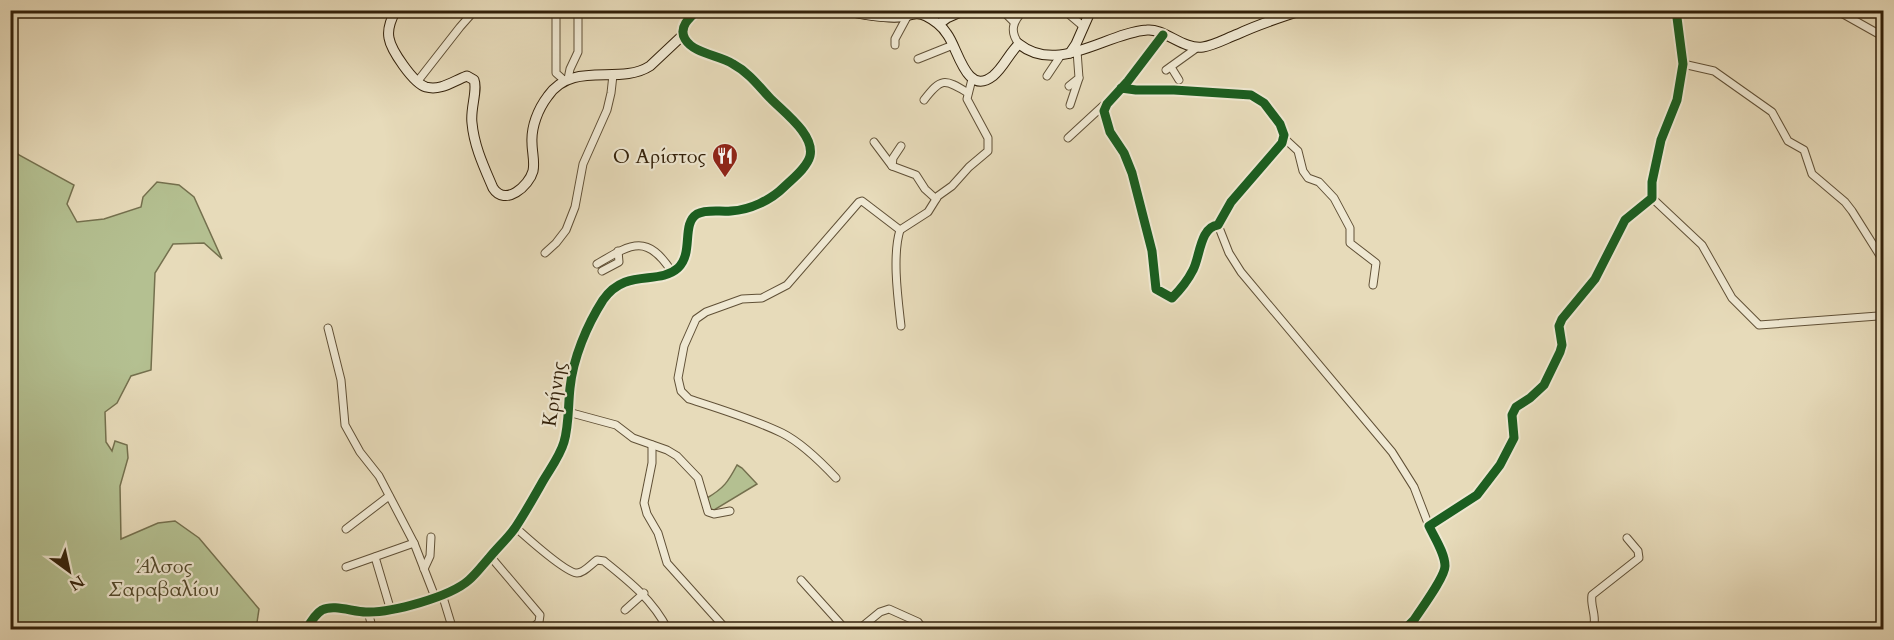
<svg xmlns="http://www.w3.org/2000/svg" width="1894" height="640" viewBox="0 0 1894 640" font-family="Cardo,serif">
  <rect width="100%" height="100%" fill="#e7dbba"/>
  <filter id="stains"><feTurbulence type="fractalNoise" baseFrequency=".00333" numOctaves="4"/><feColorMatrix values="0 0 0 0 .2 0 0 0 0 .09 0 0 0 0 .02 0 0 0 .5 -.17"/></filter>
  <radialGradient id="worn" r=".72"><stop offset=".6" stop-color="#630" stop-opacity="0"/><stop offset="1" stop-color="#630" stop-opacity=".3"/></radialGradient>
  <g fill="#b4c091" stroke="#74704e" stroke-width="1.5">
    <path d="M10,146L19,155L74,185L67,204L77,222L104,219L141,207L143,197L157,182L179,185L194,197L222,259L204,243L173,244L155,273L151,370L131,376L117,403L105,412L106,442L112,451L115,441L127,445L128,458L120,486L121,539L158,523L175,521L199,538L259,609L256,629H11Z"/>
    <path d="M737,465L742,468L757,484L709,513L707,498C724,488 728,482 737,465Z"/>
  </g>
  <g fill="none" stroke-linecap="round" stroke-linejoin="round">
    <defs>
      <g id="street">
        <path d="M556,10V73L565,81"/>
        <path d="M1002,10L1014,22"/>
        <path d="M1064,10L1084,27"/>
        <path d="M1836,10L1884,37"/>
        <path d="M1019,44C1009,31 1013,21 1024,10"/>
        <path d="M895,45V39L908,15"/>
        <path d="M918,59L953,45"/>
        <path d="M1683,64L1714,71L1772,112L1788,141L1804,150L1812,174L1845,202L1852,211L1884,262"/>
        <path d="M1171,67L1179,80"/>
        <path d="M1166,70L1198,47"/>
        <path d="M1047,76L1061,55"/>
        <path d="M568,79L570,69L578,52V10"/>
        <path d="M417,82L460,27L475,10"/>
        <path d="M1069,86L1079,78L1077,51"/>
        <path d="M1121,88L1136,90H1174L1251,95L1264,103L1280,124L1284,135L1282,143L1231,202L1218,225C1200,227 1200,257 1193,270C1188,280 1180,290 1172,298L1156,289L1152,251L1132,173L1124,153L1110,132L1104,111L1107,104L1128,81L1163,35"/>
        <path d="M924,100C941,78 944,78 968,93"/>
        <path d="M1070,105L1079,78"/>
        <path d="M1068,138L1106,103"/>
        <path d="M1284,138L1298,151L1303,171L1308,178L1319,182L1334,198L1350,228V243L1376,263L1373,285"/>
        <path d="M874,142L892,166L916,175L925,189L936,199"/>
        <path d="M892,166L893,158L901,146"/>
        <path d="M1652,198L1702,245L1732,298L1759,325L1878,316"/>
        <path d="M1218,225L1229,253L1241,272L1392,452L1414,487L1429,526"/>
        <path d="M900,230C892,256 898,299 901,326"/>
        <path d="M545,253L556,243L566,230L575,207L583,164L607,110L611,93L613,75"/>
        <path d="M597,264C631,244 647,233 672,272"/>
        <path d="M602,271L619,262L618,251"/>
        <path d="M328,328L341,380L345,425L360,452L379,476L414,543L435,597"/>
        <path d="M568,412L616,425L633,438L667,450L677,456L698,478L708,512L714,514L730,511"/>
        <path d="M652,445V463L644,503L647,514L658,533L667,563L727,630"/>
        <path d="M836,478C821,462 802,443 782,433C753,419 720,409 689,399L681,391L678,378L684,346L696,319L706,312L742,299L762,298L787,285L859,202L862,201L866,204L900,230L928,212L938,196L952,186L969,167L988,151V138L967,99L972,79"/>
        <path d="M515,527C525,536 566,573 577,573C584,573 591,564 597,560L604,561C629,581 653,600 668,630"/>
        <path d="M346,529L389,496"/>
        <path d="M490,556L540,615L539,622L530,630"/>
        <path d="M375,557L391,611"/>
        <path d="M346,567L414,543"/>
        <path d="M424,569L430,556L431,537"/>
        <path d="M801,580L846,630"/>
        <path d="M442,594L453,630"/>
        <path d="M625,610L644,593"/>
        <path d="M368,612L373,630"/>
        <path d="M858,630L880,612L889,609L918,622L924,630"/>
        <path d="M1400,630L1408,626L1414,620C1421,609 1445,577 1445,566C1445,553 1434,537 1429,526L1477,495L1500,465L1514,438L1512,415L1516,407L1530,398L1544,385L1560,352L1562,345L1559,326L1562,319L1595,279L1625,220L1652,198V182L1661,140L1677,100L1683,64L1676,10"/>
        <path d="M1588,630L1594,624C1596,614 1590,605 1592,595L1639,558L1638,551L1627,538"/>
      </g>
      <g id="secondary">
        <path d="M396,10C391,19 387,28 389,38C391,50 413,83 426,87C441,91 453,81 467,76L474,80C478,90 470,109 472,123C474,146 484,167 493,188C505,207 529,186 533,171C535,162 532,152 532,143C531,127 538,109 548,96C573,60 619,86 650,66L683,35"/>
        <path d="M843,10C861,14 881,18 899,17C909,16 916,11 926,16C934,20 942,26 947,34C958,48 966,97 993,76C1004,67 1009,53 1019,44C1058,75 1106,33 1147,30C1164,28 1183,50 1203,47C1215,45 1227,38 1238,34C1259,24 1281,17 1303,10"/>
        <path d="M939,24L947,18L965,10"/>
        <path d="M1070,53L1076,44L1091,10"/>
        <path d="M306,630C310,623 315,614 322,610C334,604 353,612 366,612C391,613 450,597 469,580C476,574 482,566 489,558C497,548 507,539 515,528C525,513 534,497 543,481C550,469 560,456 564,442C569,425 568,406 570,388C573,358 587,325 603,300C626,267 658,286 678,268C694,253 681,224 697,214C707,209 720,212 731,211C750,210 771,200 784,187C792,179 807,168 810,156C815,134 782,111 769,97C758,85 748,72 733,64C719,55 694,54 685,39C678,27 690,17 698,10"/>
      </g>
    </defs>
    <use href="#street" stroke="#605036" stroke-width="9"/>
    <use href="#secondary" stroke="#33210a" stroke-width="11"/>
    <use href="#street" stroke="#efe8d2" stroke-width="7"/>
    <use href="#secondary" stroke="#efe8d2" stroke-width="9"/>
    <defs>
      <g id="cycleway">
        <path d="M1121,88L1136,90H1174L1251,95L1264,103L1280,124L1284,135L1282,143L1231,202L1218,225C1200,227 1200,257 1193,270C1188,280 1180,290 1172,298L1156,289L1152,251L1132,173L1124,153L1110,132L1104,111L1107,104L1128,81L1163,35"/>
        <path d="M306,630C310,623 315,614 322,610C334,604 353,612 366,612C391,613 450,597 469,580C476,574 482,566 489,558C497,548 507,539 515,528C525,513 534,497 543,481C550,469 560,456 564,442C569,425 568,406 570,388C573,358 587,325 603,300C626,267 658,286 678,268C694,253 681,224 697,214C707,209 720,212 731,211C750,210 771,200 784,187C792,179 807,168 810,156C815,134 782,111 769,97C758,85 748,72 733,64C719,55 694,54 685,39C678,27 690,17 698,10"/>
        <path d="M1400,630L1408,626L1414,620C1421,609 1445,577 1445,566C1445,553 1434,537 1429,526L1477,495L1500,465L1514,438L1512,415L1516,407L1530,398L1544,385L1560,352L1562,345L1559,326L1562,319L1595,279L1625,220L1652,198V182L1661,140L1677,100L1683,64L1676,10"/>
      </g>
    </defs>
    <use href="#cycleway" stroke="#efe8d2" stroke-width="13"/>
    <use href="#cycleway" stroke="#1b5e20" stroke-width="9"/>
  </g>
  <defs>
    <symbol id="restaurant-pin" viewBox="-11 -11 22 30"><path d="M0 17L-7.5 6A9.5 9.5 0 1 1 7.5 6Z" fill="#8f2418" stroke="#efe8d2"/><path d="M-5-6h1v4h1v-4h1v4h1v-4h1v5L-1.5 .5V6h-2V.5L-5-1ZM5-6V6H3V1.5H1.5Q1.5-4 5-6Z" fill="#fff"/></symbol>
  </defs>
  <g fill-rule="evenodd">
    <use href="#restaurant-pin" x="710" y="141" width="30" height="40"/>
  </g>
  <g text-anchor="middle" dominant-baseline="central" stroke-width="4.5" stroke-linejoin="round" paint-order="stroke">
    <g font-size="20" fill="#33210a" stroke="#efe8d2" text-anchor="end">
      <text x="706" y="156">Ο Αρίστος</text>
    </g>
    <g font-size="20" fill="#33210a" stroke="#efe8d2">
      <text transform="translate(554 394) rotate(-81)">Κρήνης</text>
    </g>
    <g font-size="20" font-style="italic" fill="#53492c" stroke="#efe8d2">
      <text x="164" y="566">Άλσος<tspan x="164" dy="23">Σαραβαλίου</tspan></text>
    </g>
  </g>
  <rect width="1894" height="640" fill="none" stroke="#e7dbba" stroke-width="36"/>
  <rect x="12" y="12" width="1870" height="616" fill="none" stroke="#33210a" stroke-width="3"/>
  <rect x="18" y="18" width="1858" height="604" fill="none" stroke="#33210a" stroke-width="1.5"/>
  <g transform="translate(69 571) rotate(147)" stroke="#efe8d2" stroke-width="4.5" paint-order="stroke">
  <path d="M0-4.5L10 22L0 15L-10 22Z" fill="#33210a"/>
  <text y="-9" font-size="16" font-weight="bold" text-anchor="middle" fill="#33210a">N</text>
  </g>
  <rect width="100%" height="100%" filter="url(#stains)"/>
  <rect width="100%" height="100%" fill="url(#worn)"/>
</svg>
